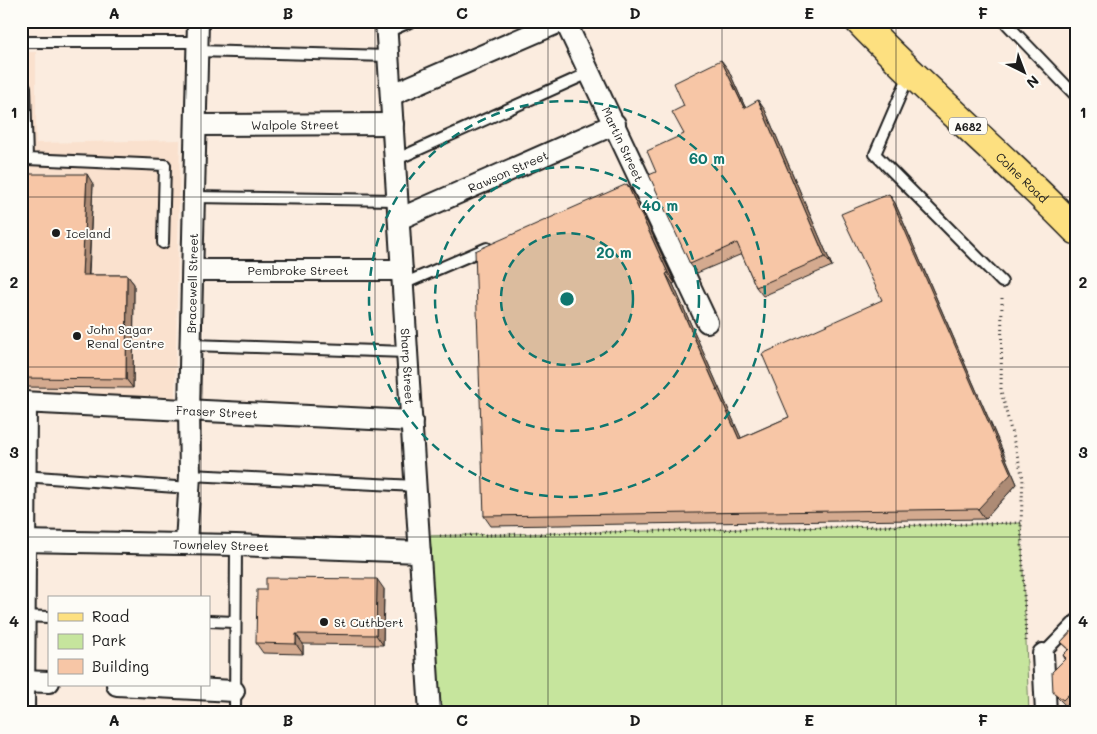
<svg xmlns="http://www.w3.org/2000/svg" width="1097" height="734" viewBox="0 0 1097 734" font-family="Mali,sans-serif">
  <rect width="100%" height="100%" fill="#fbecdf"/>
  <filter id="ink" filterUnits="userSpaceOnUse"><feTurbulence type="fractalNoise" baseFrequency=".02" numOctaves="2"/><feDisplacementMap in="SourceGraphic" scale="10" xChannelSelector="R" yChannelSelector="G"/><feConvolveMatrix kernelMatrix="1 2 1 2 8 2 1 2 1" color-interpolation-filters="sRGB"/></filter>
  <g filter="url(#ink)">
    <path fill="#fae1ce" d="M21,52H36V143L180,140L175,399L21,397Z"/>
    <path fill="#c6e59d" stroke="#71805c" d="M1021,523L1029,713H430L419,536Z"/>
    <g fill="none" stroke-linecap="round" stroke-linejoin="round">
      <defs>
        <g id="lane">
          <path d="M1004,21L1076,96"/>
          <path d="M387,32L412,21"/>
          <path d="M21,42H197"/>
          <path d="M196,51L388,56"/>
          <path d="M910,73L875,154L1002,282"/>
          <path d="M21,87H25L27,159L165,165L163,243"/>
          <path d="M395,160L591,72"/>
          <path d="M193,197L397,200"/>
          <path d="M403,284L487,248"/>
          <path d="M191,345L407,352"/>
          <path d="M190,475L416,486"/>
          <path d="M23,476L190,488"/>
          <path d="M22,616L49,617"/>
          <path d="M209,621L235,622"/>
          <path d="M1043,654L1076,620"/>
          <path d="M235,713L236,545"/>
        </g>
        <g id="street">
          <path id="s1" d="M386,21L430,713"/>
          <path id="s2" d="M565,21L707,322"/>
          <path d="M391,95L562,21"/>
          <path id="s3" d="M196,125L393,124"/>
          <path id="s4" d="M399,219L615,124"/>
          <path id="s5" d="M193,270H402"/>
          <path id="s6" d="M21,402L412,421"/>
          <path id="s7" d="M21,541L236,545L420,552"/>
          <path id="s8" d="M186,544L190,475L189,411L198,21"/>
          <path d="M1043,654L1046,713"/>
          <path d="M21,681L49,682"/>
          <path d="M117,685L234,691"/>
          <path d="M24,713L26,402"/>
        </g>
        <g id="primary">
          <path id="s9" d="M859,21C929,94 1006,158 1076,230"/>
        </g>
      </defs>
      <use href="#lane" stroke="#1c1c1c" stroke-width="14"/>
      <use href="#street" stroke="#1c1c1c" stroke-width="24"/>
      <use href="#primary" stroke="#1c1c1c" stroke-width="31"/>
      <g stroke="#1c1c1c" stroke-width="3" stroke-dasharray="1 4" stroke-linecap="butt">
        <path d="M1002,298L1001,391L1023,478L1021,523L1026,641"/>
        <path d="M440,536L1021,523"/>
      </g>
      <use href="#lane" stroke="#fdfcf7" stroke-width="10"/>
      <use href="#street" stroke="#fdfcf7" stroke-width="20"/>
      <use href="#primary" stroke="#fde080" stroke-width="28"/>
    </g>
    <g fill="#d4aa8f" stroke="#1c1c1c">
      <path d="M728,69L745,107L765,110L832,266L763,296L756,287L742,254L697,273L690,264L656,172L684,134V106Z"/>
      <path d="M21,174L93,184L89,275H127L134,284L133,388L21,387Z"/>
      <path d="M627,184L634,194L675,283L673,284L741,438L789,417L882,300L889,194L895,203L1017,484L985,519L491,526L484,516Z"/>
      <path d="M384,589L383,645L303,644V654L263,653L256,643Z"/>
      <path d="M1076,626V696L1066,706L1057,697L1053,692L1065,659L1063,655L1068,650L1061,642Z"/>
    </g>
    <g fill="#ad8b74" stroke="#1c1c1c">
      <path d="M721,60L728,69L750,118L744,108Z"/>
      <path d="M758,100L765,110L832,266L825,257Z"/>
      <path d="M87,174L93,184L88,284L82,275Z"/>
      <path d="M627,184L634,194L675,283L668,273Z"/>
      <path d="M889,194L895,203L1017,484L985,519L978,509Z"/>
      <path d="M666,274L673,284L746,449L739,439Z"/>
      <path d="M127,275L134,284L133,388L126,379Z"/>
      <path d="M377,579L384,589L383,645L376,635Z"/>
      <path d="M296,634L303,644V654L296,644Z"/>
    </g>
    <g fill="#f7c6a6" stroke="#1c1c1c">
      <path d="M721,60L744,108L758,100L825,257L756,287L737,243L690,264L649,175L656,172L647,151L684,134L672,112L684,106L674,83Z"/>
      <path d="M21,174H87L82,275H127L126,379L21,378Z"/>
      <path d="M627,184L668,273L666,274L739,439L789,417L762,354L882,300L841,214L889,194L1011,474L978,509L484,516L475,251Z"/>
      <path d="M266,578L377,579L376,635L296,634V644L256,643L257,590H266Z"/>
      <path d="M1076,626V687L1063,700L1053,692L1052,672L1066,658L1063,655L1069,649L1061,642Z"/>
    </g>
  </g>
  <path fill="none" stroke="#1c1c1c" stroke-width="1" stroke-opacity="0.55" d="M201,21V598M375,21V713M548,21V713M722,21V713M896,21V713M21,197H1076M21,367H1076M21,537H1076M201,685V713"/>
  <circle cx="567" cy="299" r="66" fill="#0f766e" fill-opacity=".12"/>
  <g fill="none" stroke="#0f766e" stroke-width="2.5" stroke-dasharray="9 6">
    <circle cx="567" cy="299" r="66"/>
    <circle cx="567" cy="299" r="132"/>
    <circle cx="567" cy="299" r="198"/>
  </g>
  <g fill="#1c1c1c" stroke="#fdfcf7" stroke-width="2">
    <circle cx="56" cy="233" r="5"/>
    <circle cx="77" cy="336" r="5"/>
    <circle cx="324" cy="622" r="5"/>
  </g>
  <g text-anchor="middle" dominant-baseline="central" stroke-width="4" stroke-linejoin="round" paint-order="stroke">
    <rect fill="#fdfcf7" stroke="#605f5e" stroke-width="1" x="949" y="117.5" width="38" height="17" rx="4"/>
    <g font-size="11" font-weight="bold" fill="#1c1c1c">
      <text x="968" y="126">A682</text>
    </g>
    <g font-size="12" fill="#1c1c1c" stroke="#fdfcf7">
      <text stroke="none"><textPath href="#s3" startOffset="99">Walpole Street</textPath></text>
      <text stroke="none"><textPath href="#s2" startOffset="136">Martin Street</textPath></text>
      <text stroke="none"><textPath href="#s4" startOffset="119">Rawson Street</textPath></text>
      <text stroke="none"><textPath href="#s9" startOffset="226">Colne Road</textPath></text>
      <text stroke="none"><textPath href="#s5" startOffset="105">Pembroke Street</textPath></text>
      <text stroke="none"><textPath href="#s8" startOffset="261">Bracewell Street</textPath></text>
      <text stroke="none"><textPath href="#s1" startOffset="346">Sharp Street</textPath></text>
      <text stroke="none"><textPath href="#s6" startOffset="196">Fraser Street</textPath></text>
      <text stroke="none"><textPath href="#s7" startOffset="200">Towneley Street</textPath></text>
    </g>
    <g font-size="12" fill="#1c1c1c" stroke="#fdfcf7" text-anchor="start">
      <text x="66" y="233">Iceland</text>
      <text x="87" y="329">John Sagar<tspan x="87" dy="14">Renal Centre</tspan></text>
      <text x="334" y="622">St Cuthbert</text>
    </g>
  </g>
  <circle cx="567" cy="299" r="8" fill="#0f766e" stroke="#fdfcf7" stroke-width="2.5"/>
  <g font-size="15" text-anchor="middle" font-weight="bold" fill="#0f766e" stroke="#fdfcf7" stroke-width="4" stroke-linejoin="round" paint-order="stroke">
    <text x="707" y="164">60 m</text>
    <text x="660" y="211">40 m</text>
    <text x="614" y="258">20 m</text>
  </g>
  <rect width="1097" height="734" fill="none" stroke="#fdfcf7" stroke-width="55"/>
  <rect x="48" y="596" width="162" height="90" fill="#fdfcf7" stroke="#a3a29f"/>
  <rect x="58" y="613" width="25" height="8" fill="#fde080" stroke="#a3a29f"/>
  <text x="92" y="622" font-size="15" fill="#1c1c1c">Road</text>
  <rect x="58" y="634" width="25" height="15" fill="#c6e59d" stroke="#a3a29f"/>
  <text x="92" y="646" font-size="15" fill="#1c1c1c">Park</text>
  <rect x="58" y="659" width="25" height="15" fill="#f7c6a6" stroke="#a3a29f"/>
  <text x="92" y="672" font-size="15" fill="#1c1c1c">Building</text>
  <g transform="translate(1024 72) rotate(138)" stroke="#fdfcf7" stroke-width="4" paint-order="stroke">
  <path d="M0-4L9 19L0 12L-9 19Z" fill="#1c1c1c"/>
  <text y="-8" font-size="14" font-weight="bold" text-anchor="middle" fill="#1c1c1c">N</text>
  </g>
  <rect x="28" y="28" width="1042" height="678" fill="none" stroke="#1c1c1c" stroke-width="2"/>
  <g font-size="16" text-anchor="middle" font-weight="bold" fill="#1c1c1c">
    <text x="114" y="19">A</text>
    <text x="288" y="19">B</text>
    <text x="462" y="19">C</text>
    <text x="635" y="19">D</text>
    <text x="809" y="19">E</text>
    <text x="983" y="19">F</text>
    <text x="14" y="118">1</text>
    <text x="1083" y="118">1</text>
    <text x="14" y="288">2</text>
    <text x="1083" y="288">2</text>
    <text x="14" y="458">3</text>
    <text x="1083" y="458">3</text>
    <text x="14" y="627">4</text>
    <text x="1083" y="627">4</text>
    <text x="114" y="726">A</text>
    <text x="288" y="726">B</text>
    <text x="462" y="726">C</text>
    <text x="635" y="726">D</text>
    <text x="809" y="726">E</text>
    <text x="983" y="726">F</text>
  </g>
</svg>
